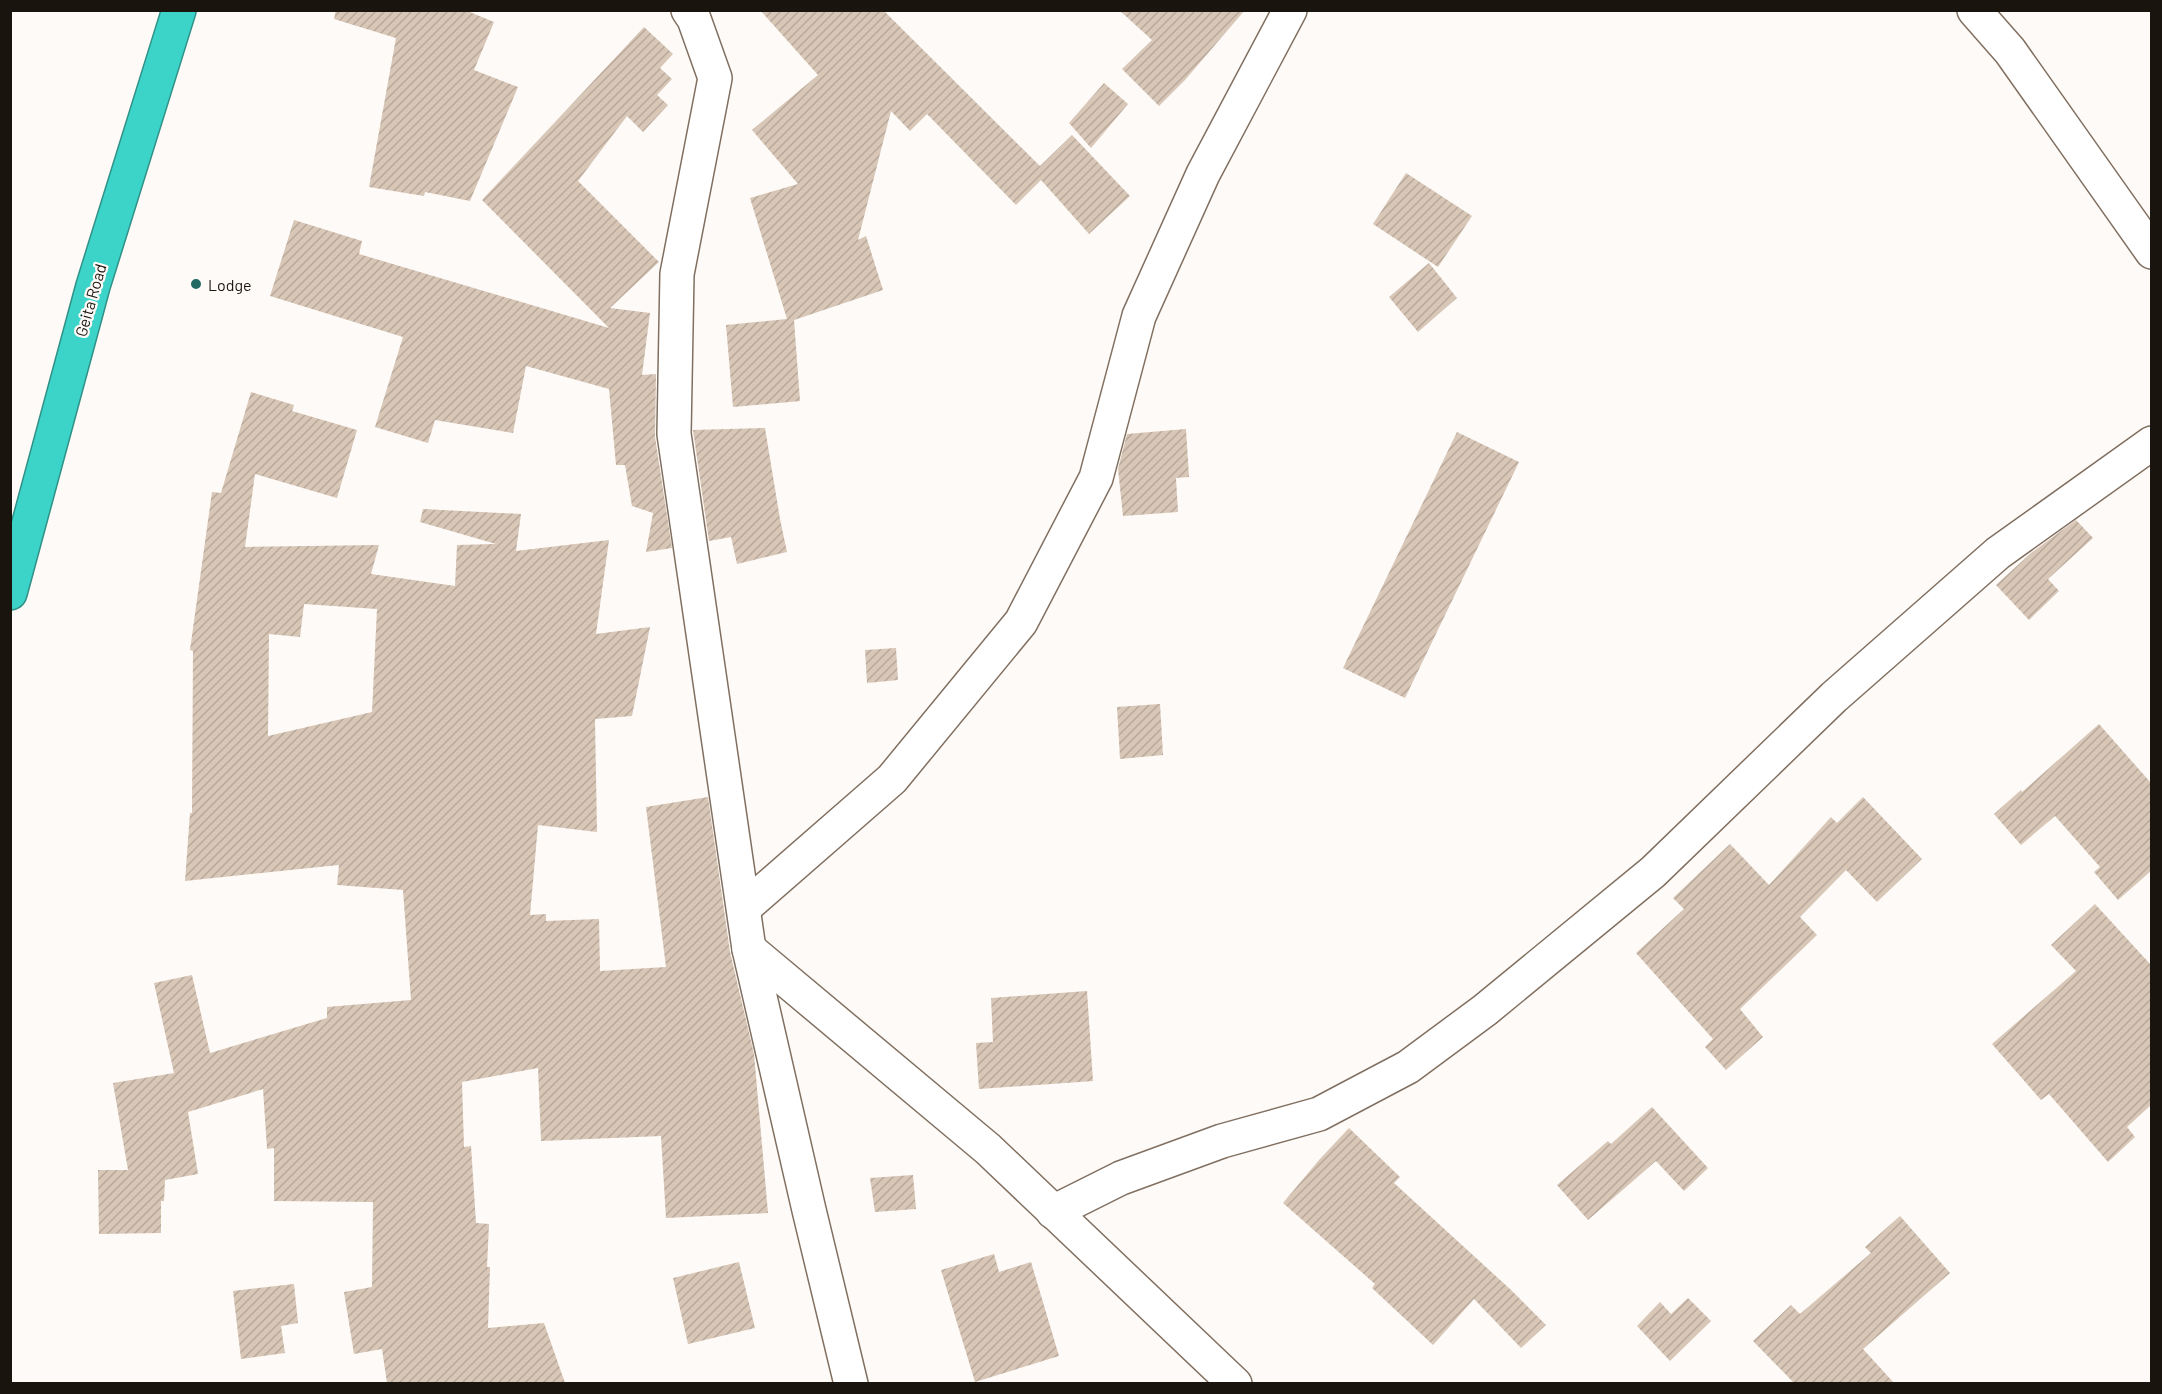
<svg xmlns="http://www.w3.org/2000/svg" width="2162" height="1394" viewBox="0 0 2162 1394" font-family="Barlow,sans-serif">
  <defs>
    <pattern id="building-hatch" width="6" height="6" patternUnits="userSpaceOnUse" patternTransform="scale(1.5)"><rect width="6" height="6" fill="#d8c6b6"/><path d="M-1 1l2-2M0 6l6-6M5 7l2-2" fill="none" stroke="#b9a99b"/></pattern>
  </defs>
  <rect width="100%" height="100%" fill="#fefaf7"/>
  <g fill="url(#building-hatch)" fill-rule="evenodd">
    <path d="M336,10H465L494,22L474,70L518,87L470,201L425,192L424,196L369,187L396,38L334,19Z"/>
    <path d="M760,10H883L1040,166L1072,135L1130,196L1089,234L1041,180L1016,205L927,114L910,131L891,111L858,240L866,236L883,290L794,320L800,401L733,407L726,325L787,319L750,198L798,184L752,130L818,75Z"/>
    <path d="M1119,10H1245L1185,80L1159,106L1122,69L1152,40Z"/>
    <path d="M644,27L673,54L660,68L672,79L657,95L668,105L643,132L627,116L578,181L659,262L610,308L650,313L642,375L656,374L655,437L672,548L646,552L653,513L632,506L625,465H616L609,389L526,366L513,433L435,420L428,443L375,427L403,337L270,296L294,220L362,241L359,254L609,328L482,200Z"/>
    <path d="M1104,83L1128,104L1091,148L1069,123Z"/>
    <path d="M1406,173L1472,216L1438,267L1373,224Z"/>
    <path d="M1429,263L1457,298L1418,332L1389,297Z"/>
    <path d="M251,392L294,405L292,411L357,430L337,498L255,474L245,547L379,545L371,574L455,586L457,545L496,544L420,522L423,509L521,514L516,551L609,540L596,634L650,627L632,716L595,719L597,832L538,825L530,915L546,914V921L599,919L600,971L666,967L646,807L708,797L730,952L754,1054L768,1213L666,1218L661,1136L541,1141L538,1068L462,1082L464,1147L471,1146L476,1223L489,1224L487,1267H490L488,1328L544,1323L565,1383H387L382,1349L354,1354L344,1292L372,1287L373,1202L274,1201V1148L267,1149L263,1089L188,1112L198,1174L165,1180L164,1201H161V1233L99,1234L98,1170H128L113,1083L174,1073L154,983L192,975L210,1053L327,1018V1007L411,1000L403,890L337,885L339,865L185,881L190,813H192L193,651L190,650L212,492L221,493ZM304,604L377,609L372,712L268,736L269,634L300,637Z"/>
    <path d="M765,428L780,519L787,552L737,564L731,537L709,541L693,430Z"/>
    <path d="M1186,429L1189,477L1176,478L1178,512L1123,516L1118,469L1127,434Z"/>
    <path d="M1457,432L1519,462L1405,698L1343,668Z"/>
    <path d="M2076,520L2093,538L2048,579L2059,591L2029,620L1996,585L2031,553Z"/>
    <path d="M896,648L898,680L867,683L865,650Z"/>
    <path d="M1160,704L1163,755L1120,759L1117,707Z"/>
    <path d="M2099,724L2151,783V871L2118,900L2094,872L2100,867L2055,816L2021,845L1994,814L2021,790L2022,792Z"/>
    <path d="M1863,797L1922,859L1877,902L1846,870L1800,917L1817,935L1740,1009L1763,1037L1726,1070L1705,1047L1713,1039L1636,953L1684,909L1673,898L1730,844L1769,885L1831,817L1837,823Z"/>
    <path d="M2095,904L2151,965V1105L2127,1127L2135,1137L2108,1162L2049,1094L2041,1100L1992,1044L2076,971L2051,945Z"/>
    <path d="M1087,991L1093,1081L979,1089L976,1043L993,1042L991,998Z"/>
    <path d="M1652,1107L1708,1168L1684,1191L1656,1161L1588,1220L1557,1185L1608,1141L1611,1144Z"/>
    <path d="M1349,1128L1400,1177L1394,1183L1510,1289L1546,1325L1521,1348L1474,1299L1433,1345L1372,1288L1375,1284L1283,1203L1319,1160Z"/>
    <path d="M913,1175L916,1209L875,1212L870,1178Z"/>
    <path d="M1900,1216L1950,1273L1863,1349L1894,1383H1794L1753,1341L1791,1305L1800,1314L1871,1253L1865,1247Z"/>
    <path d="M994,1254L999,1272L1031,1262L1059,1356L975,1382L941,1270Z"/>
    <path d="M739,1262L755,1328L688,1344L673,1278Z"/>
    <path d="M294,1284L298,1323L281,1326L285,1353L241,1359L233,1291Z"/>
    <path d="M1688,1298L1711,1321L1670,1361L1637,1326L1660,1302L1671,1314Z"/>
  </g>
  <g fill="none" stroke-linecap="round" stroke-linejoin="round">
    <defs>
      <g id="street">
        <path d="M688,10L694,19L715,78L677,274L674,434L749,949L809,1210L851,1384"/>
        <path d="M1974,10L2010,51L2152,252"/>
        <path d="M744,908L892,779L1021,622L1096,478L1139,316L1203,174L1290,10"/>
        <path d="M749,949L988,1149L1235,1384"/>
        <path d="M1053,1212L1121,1178L1222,1141L1319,1114L1408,1067L1485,1010L1653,872L1834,697L1998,553L2152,443"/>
      </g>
      <path id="highway" d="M10,593L93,286L179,10"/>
    </defs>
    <use href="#street" stroke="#817061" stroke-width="36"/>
    <use href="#highway" stroke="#309187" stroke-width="36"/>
    <use href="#street" stroke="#fff" stroke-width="33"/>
    <use href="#highway" stroke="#3cd4c8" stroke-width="33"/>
  </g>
  <circle fill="#216b64" stroke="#fefaf7" stroke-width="2" cx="196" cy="284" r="6"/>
  <g text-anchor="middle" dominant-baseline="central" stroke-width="4.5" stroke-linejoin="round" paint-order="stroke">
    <g font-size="16" fill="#1a140e" stroke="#fefaf7" text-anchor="start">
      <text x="208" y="284">Lodge</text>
    </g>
    <g font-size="16" fill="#1a140e" stroke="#fefaf7">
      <text transform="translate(90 300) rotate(-74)">Geita Road</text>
    </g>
  </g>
  <rect width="2162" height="1394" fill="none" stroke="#1a140e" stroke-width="24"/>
</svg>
